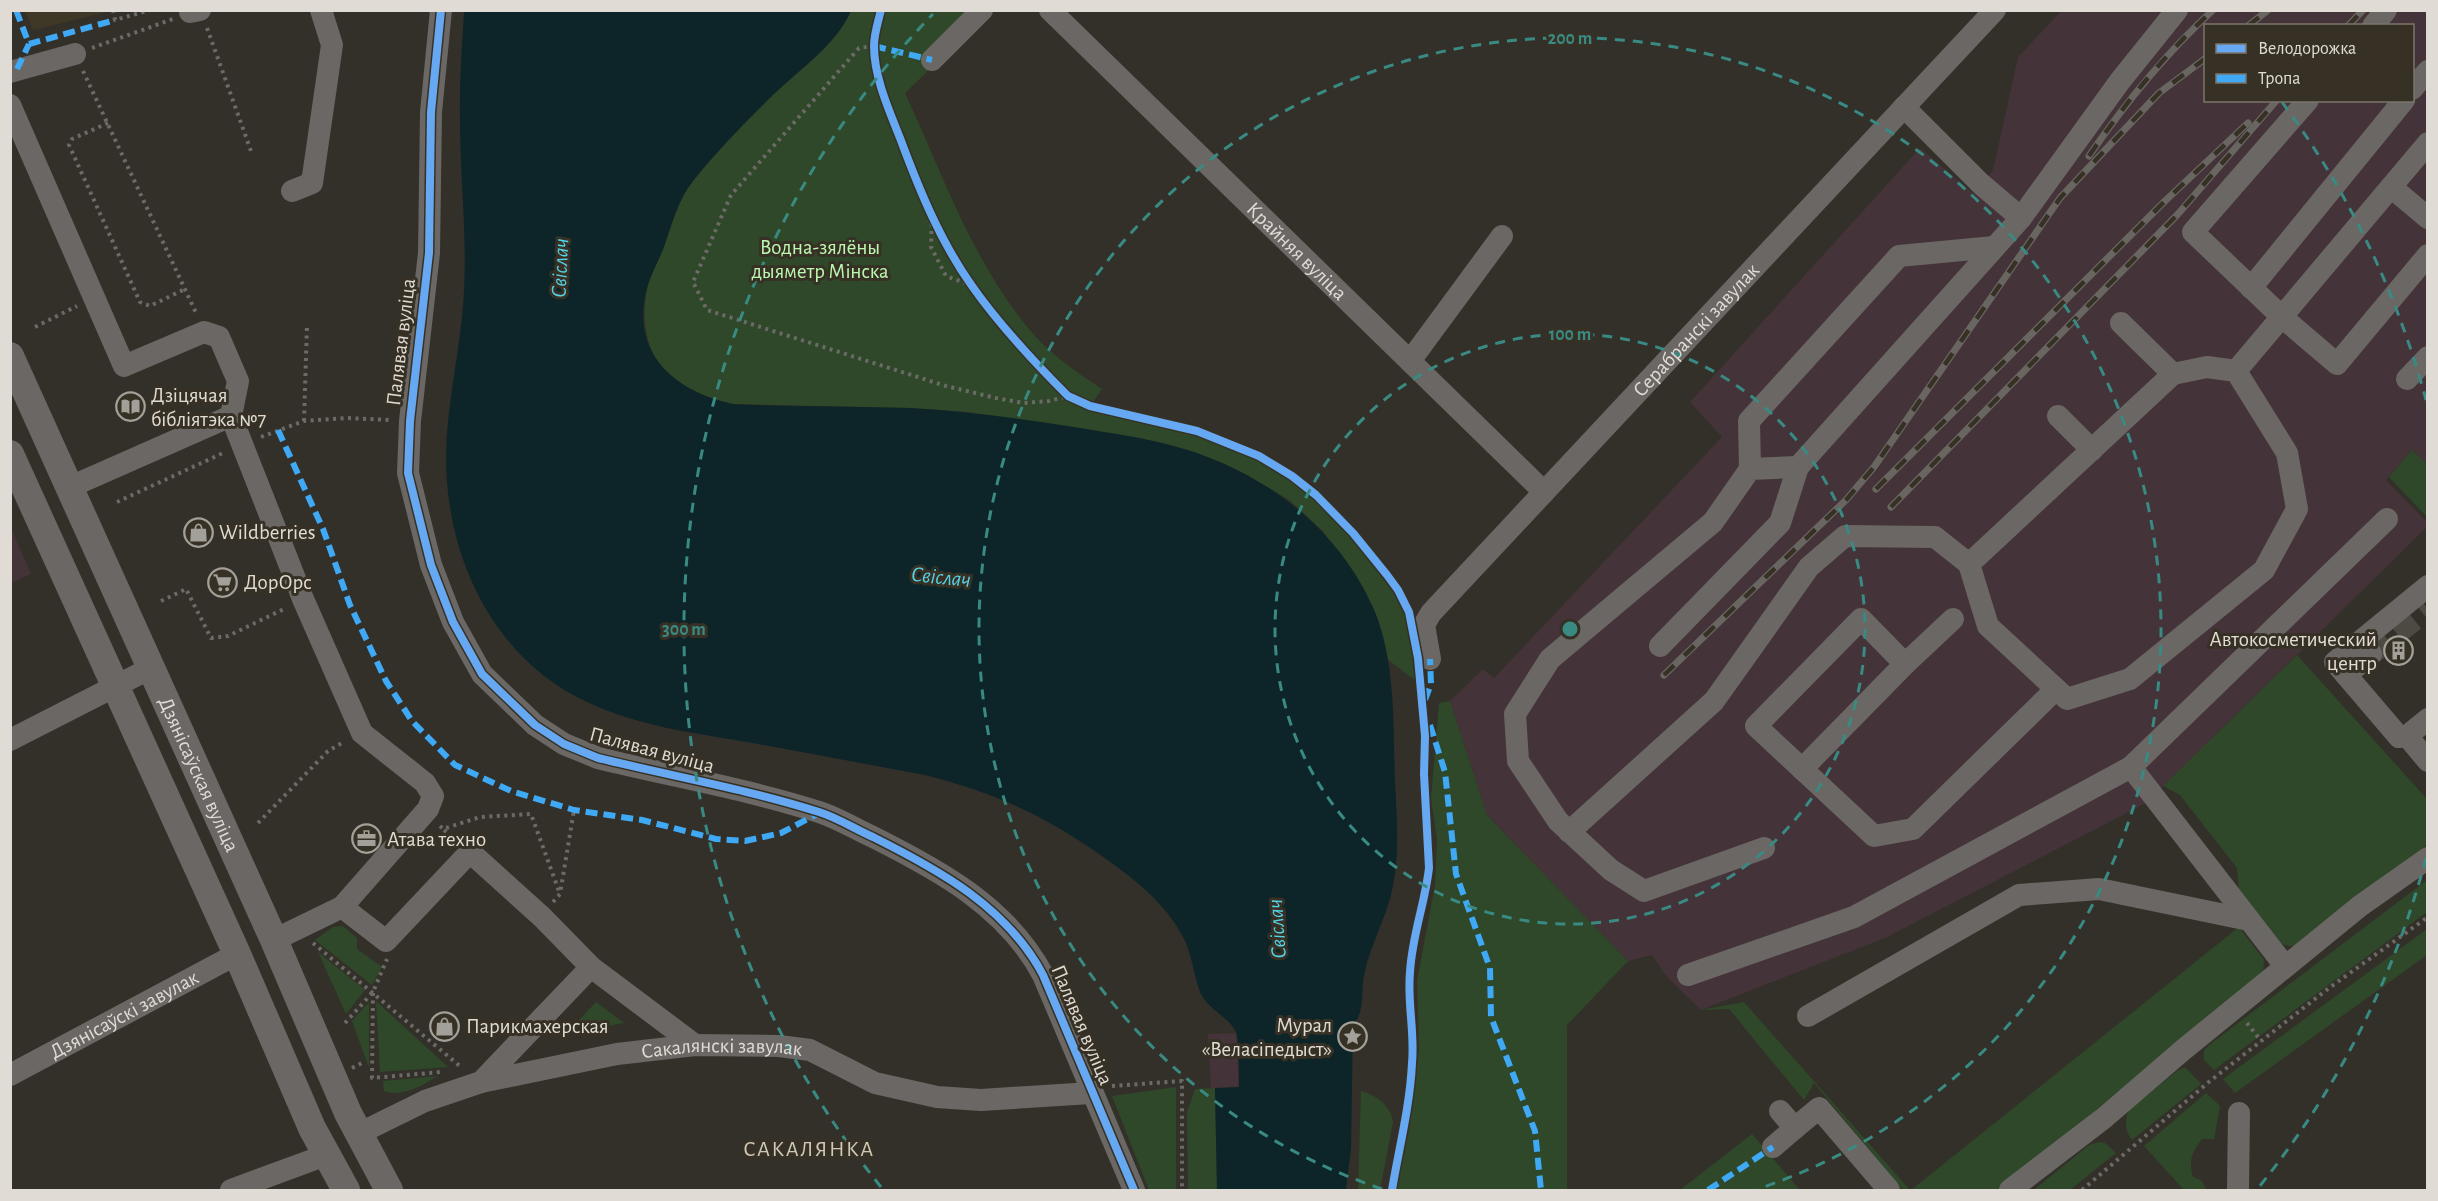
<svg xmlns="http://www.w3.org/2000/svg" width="2438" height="1201" viewBox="0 0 2438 1201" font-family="'Alegreya Sans',sans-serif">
  <rect width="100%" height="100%" fill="#333029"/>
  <path fill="#3f3827" d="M25,11H111L33,30Z"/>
  <g fill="#443338" fill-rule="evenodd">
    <path d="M2061,11H2427V464L2412,450L2386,480L2427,522V527L2146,803L1885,938L1701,1010L1667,977L1652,955L1628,961L1487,815L1450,701L1483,669L1494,678L1722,437L1690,402L1920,148L1973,193L1993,170L2018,57ZM2206,26H2412V100H2206Z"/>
    <path d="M11,528L31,574L11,583H10Z"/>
    <path d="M1236,1033L1239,1087L1211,1089L1208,1034Z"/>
  </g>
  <g fill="#2f4829">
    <path d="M851,11H969L932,67L905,93C943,175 974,266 1034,335C1054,357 1078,373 1102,389L1090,406C1126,415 1162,419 1197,431C1274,457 1324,497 1375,560C1388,576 1403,593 1409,613C1416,636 1418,662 1421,685L1387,659L1376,615L1323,531L1288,499L1245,474L1197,453L1139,438L967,412L910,408L733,404C670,390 635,357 647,289C650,275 658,260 663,247C672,224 678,200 693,181C718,150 746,121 774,94C801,68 835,46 851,11Z"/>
    <path d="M2412,450L2427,464V517L2389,477Z"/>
    <path d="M2297,655L2427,799V845L2296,946H2289L2282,944L2239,889L2237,868L2180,795L2163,786Z"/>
    <path d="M1450,701L1487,815L1628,961L1567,1025V1190H1396L1407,1137L1419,1049L1417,981L1435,885L1437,840L1431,798L1439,703Z"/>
    <path d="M2427,880V912L2214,1070L2204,1060V1051L2209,1045Z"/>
    <path d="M343,926L357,938V949L382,967L372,985L315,940L333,927Z"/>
    <path d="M2239,927L2264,960L2263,972L1999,1190H1911Z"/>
    <path d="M2427,929V955L2235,1093L2223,1079Z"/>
    <path d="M318,952L365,990L346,1014Z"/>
    <path d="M376,1001L448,1067L380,1072Z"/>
    <path d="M369,1002V1068L352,1021Z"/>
    <path d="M596,1002L624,1023L566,1034Z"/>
    <path d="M1744,1002L1910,1190H1903L1814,1083L1804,1100L1729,1009L1701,1010Z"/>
    <path d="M2185,1067L2201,1084L2132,1140C2125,1130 2124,1122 2129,1110L2177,1071Z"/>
    <path d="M437,1076C425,1085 399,1098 384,1091L383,1081Z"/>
    <path d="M1176,1087V1190H1149L1112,1096Z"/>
    <path d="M1215,1088L1217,1190H1188L1187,1112L1195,1089Z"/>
    <path d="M1361,1091C1376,1095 1391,1106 1393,1122L1380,1190H1358Z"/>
    <path d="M2206,1093L2220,1106L2214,1139H2202C2191,1153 2189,1161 2193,1177L2201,1180L2207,1190H2184L2144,1146Z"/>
    <path d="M1752,1134L1800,1190H1680Z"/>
    <path d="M2098,1142L2105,1143L2116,1153L2070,1190H2034L2089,1145Z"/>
  </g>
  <path fill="#0d2529" d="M464,11H851C835,46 801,68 774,94C746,121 718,150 693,181C678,200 672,224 664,247C659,260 652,272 648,285C628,351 673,391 733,404C792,407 851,406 910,408C967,411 1024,419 1080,428C1110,433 1141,437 1170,445C1259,468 1339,526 1375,612C1396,664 1393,726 1395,782C1397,819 1400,859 1391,895C1384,921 1371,945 1365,971C1360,989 1366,1011 1353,1025L1351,1148L1346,1190H1217L1215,1088L1239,1087C1239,1076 1239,1040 1236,1032C1229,1017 1206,1008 1200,992C1193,973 1192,953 1182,935C1165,904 1138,882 1109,861C1048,817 999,794 925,775C866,764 806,753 747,742C694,733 637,726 587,702C502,663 454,574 447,482C442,417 461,355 464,291C467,234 460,177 460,120C459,84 462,47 464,11Z"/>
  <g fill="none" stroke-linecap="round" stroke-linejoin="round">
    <path stroke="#4d4a43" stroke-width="22" stroke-dasharray="22 11" stroke-linecap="butt" d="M2371,654L2428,609"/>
    <g stroke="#6c6a67" stroke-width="4" stroke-dasharray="3 4.5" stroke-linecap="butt">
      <path d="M113,10L115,20L150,10"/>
      <path d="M207,28L251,151"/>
      <path d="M874,46L859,48L731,195L693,282L707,310L946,386L996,398L1024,403L1049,401L1068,396"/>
      <path d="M92,48L173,19"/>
      <path d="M83,71L197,315"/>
      <path d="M108,123L72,139L69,145L140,302L150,306L185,289"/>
      <path d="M932,216L931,247L946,276L971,285"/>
      <path d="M35,327L77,306"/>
      <path d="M304,421L307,325"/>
      <path d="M261,437L304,421L346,418L391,420"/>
      <path d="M117,502L223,453"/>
      <path d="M161,601L186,589L211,638L228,636L286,608"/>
      <path d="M258,823L328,751L344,742"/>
      <path d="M440,826L443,829L480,817L531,814L560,894"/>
      <path d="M444,830L456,840"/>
      <path d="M553,902L560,894L574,810"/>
      <path d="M313,943L461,1067"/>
      <path d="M373,993L372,1078L441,1072"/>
      <path d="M345,1023L373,992L387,959"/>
      <path d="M2247,1023L2261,1041"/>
      <path d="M352,1068L362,1063"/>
      <path d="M1112,1086L1182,1081V1190"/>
      <path d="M2082,1190L2210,1081L2329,988L2428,917"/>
    </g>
    <g stroke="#6a6764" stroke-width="22">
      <path d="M190,10V12L200,10"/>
      <path d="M441,10L431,112L429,253L410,421L408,473L431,565L453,622L482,674L535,725L564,744L598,758C671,776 747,789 819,812C838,818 855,829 873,837C939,870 1007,907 1043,975L1134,1190"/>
      <path id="s1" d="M1050,10L1544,492"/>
      <path d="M2373,26L2386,10"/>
      <path d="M932,60L982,10"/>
      <path d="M10,72L75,54"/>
      <path d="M2412,89L2428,71"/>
      <path d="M2308,100L2193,232L2282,317L2337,364L2428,255"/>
      <path d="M10,105L124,366L204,332L219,337L238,381L231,416L303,599L362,733L425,783L433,796L428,809L342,907L274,940"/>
      <path d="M1904,107L1981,184L2021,218L2120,81L2177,10"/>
      <path d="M2391,187L2428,218"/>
      <path d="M292,191L312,183L332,45L321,10"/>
      <path d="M2251,288L2404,100"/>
      <path d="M2121,323L2173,374"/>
      <path d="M1410,361L1502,236"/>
      <path d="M2236,371L2428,143"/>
      <path d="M2407,379L2428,357"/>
      <path d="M2058,416L2092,450"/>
      <path d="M1750,469L1749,421L1899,256L1994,247"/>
      <path d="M70,487L231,416"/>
      <path d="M2428,586L2335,662L2399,737L2407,736L2428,719"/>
      <path d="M1953,619L1905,664L1861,619L1756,726L1874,836L1913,829L2056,689"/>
      <path d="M1660,646L1780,523L1798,467"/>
      <path id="s2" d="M1430,659L1424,625L1431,613L1995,10"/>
      <path d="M2346,675L2371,654"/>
      <path d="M2407,736L2428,761"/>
      <path d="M10,740L151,668"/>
      <path d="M1802,769L1905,664"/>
      <path d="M1569,832L1714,701L1809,567L1845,536L1935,537L1969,564L1988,626L2067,699L2130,679L2264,570L2297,509L2287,453L2236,371L2207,367L2173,374L1969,564"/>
      <path d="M1764,848L1644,891L1611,870L1558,821L1518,761L1515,714L1550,659L1713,522L1750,469L1798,467L2021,218"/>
      <path d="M342,907L386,941L470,852L542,917L591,967L481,1082"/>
      <path d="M2285,966L2131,767L2387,519"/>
      <path d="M591,967L695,1045"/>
      <path d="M1688,975L1854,917L2131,767"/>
      <path d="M1808,1016L2019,895L2099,889L2249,920"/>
      <path id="s3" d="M10,1075L237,954"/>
      <path d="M1780,1111L1795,1128L1819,1108L1889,1190"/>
      <path id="s4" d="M358,1134L425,1101L481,1082L617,1054L695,1045L779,1046L810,1050L875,1083L937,1097L981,1100L1091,1093"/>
      <path d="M1773,1147L1795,1128"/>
      <path d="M231,1190L326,1155"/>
      <path d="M2010,1190L2104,1118L2183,1050L2360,906L2428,858"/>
      <path d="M2238,1190L2239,1113"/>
    </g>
    <g stroke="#6a6764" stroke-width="28">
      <path id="s5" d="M10,356L274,940L348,1113L389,1190"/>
      <path d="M10,454L237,954L312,1128L346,1190"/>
    </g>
    <defs>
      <g id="rail">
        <path d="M2248,26L2268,10"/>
        <path d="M2348,26L2363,10"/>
        <path d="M2089,156C2126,102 2164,55 2213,10"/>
        <path d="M1876,489L2165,201L2248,123"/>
        <path d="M1891,507L2178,214L2277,100"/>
        <path d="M1664,675L1846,500L1874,467L2060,198L2159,93L2206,58"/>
      </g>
    </defs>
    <use href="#rail" stroke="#696662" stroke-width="7"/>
    <use href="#rail" stroke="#373125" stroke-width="4.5" stroke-dasharray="14" stroke-linecap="butt"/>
    <g stroke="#3fa9f5" stroke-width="6" stroke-dasharray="12 6" stroke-linecap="butt">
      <path d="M16,10L29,44L115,20"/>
      <path d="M874,46L932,60"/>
      <path d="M17,69L29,44"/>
      <path d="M278,430L323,529L350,605L386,681L412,721L455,765L511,791L574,810L642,820L716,839L745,841L781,833L821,812"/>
      <path d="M1425,700L1431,684L1430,659"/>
      <path d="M1430,725L1445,772L1456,874L1490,968L1491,1017L1535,1131L1541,1190"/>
      <path d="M1708,1190L1773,1147"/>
    </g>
    <defs>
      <g id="cycleway">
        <path d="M441,10L431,112L429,253L410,421L408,473L431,565L453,622L482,674L535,725L564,744L598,758C671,776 747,789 819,812C838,818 855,829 873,837C939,870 1007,907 1043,975L1134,1190"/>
        <path d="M881,10C878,22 874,34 874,46C874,77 889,110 900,138C919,189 940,241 972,286C1000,326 1033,361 1068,396L1090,406L1197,431L1259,456L1292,476L1316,495L1353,533L1387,575L1398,590L1409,612L1418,658L1425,736L1424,774L1429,868C1425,903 1412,936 1410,972C1407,1002 1415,1033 1412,1063C1410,1106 1399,1148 1392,1190"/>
      </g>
    </defs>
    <use href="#cycleway" stroke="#373125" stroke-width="11"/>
    <use href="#cycleway" stroke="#66a8f1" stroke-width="8"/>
  </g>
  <g fill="none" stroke="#398a83" stroke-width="3" stroke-dasharray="10 8">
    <circle cx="1570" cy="629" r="295"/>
    <path d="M1382 1189A591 591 0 1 1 1758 1189"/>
    <path d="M2426 858A886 886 0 0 1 2259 1187M881 1187A886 886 0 0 1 933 14M2282 102A886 886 0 0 1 2426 400"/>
  </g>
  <defs>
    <symbol id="library-ring" viewBox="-11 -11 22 22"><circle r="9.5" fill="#373125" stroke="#a3a099" stroke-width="1.5"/><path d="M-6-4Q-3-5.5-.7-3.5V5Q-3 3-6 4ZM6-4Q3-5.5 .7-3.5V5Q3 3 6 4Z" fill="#a3a099"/></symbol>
    <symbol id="shop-ring" viewBox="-11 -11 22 22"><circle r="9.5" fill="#373125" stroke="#a3a099" stroke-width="1.5"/><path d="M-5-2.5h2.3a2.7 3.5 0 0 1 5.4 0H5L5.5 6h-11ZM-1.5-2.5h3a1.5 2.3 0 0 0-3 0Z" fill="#a3a099"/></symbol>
    <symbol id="supermarket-ring" viewBox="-11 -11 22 22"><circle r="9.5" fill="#373125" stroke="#a3a099" stroke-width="1.5"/><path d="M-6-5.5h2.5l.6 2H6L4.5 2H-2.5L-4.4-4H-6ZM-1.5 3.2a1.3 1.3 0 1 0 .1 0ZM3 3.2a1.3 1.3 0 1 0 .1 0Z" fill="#a3a099"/></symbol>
    <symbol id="building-ring" viewBox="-11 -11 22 22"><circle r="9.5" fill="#373125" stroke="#a3a099" stroke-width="1.5"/><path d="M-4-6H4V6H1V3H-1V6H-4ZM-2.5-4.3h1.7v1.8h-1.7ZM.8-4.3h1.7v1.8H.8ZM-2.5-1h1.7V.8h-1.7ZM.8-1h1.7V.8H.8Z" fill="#a3a099"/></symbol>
    <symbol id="office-ring" viewBox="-11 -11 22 22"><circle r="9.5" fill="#373125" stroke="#a3a099" stroke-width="1.5"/><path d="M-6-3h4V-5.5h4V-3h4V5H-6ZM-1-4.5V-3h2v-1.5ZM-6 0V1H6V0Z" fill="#a3a099"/></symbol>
    <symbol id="sight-ring" viewBox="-11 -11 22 22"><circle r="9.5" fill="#373125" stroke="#a3a099" stroke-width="1.5"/><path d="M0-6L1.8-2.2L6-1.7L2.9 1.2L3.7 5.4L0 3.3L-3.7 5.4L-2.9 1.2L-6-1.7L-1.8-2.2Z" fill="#a3a099"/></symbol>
  </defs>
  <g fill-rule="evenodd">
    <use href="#library-ring" x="114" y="390" width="33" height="33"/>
    <use href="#shop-ring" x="182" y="516" width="33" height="33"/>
    <use href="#supermarket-ring" x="206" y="566" width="33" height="33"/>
    <use href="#building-ring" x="2382" y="634" width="33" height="33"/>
    <use href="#office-ring" x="350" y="822" width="33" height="33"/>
    <use href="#shop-ring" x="428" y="1010" width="33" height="33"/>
    <use href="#sight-ring" x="1336" y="1020" width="33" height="33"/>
  </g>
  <g text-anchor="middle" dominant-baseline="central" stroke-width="6" stroke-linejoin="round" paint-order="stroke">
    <g font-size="21" fill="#bbf8b0" stroke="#373125">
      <text x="820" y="247">Водна-зялёны<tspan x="820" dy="24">дыяметр Мінска</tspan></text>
    </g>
    <g font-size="21" fill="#e0dcd5" stroke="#373125">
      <text stroke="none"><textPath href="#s1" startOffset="345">Крайняя вуліца</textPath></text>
      <text stroke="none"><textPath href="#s2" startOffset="436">Серабранскі завулак</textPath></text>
      <text transform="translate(401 342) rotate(-83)">Палявая вуліца</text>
      <text transform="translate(652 750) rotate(15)">Палявая вуліца</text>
      <text stroke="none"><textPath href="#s5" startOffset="459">Дзянісаўская вуліца</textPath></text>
      <text stroke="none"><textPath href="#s3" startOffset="129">Дзянісаўскі завулак</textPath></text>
      <text transform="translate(1082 1025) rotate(67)">Палявая вуліца</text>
      <text stroke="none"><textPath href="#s4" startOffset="378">Сакалянскі завулак</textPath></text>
    </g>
    <g font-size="21" fill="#e0dcd5" stroke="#373125" text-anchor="start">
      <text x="151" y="395">Дзіцячая<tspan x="151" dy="24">бібліятэка №7</tspan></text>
      <text x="219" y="532">Wildberries</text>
      <text x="244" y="582">ДорОрс</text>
      <text x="2377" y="639" text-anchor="end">Автокосметический<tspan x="2377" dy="24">центр</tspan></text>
      <text x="387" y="839">Атава техно</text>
      <text x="1332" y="1025" text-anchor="end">Мурал<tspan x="1332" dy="24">«Веласіпедыст»</tspan></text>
      <text x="466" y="1026">Парикмахерская</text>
    </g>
    <g font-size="22" font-style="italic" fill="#54d2e6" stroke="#373125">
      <text transform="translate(560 268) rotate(-87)">Свіслач</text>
      <text transform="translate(941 577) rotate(6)">Свіслач</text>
      <text transform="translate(1277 929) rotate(-94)">Свіслач</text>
    </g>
    <g font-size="22" letter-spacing="1.5" fill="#d0c9ba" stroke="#373125">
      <text x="809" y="1149">САКАЛЯНКА</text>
    </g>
  </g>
  <circle cx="1570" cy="629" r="9" fill="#398a83" stroke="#373125" stroke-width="3"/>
  <g font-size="18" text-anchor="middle" font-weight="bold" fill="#398a83" stroke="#373125" stroke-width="6" stroke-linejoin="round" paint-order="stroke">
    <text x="1570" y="44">200 m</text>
    <text x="1570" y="340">100 m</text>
    <text x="684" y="635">300 m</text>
  </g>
  <rect width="2438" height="1201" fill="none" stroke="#e0dcd5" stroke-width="24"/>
  <rect x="2204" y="24" width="210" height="78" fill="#373125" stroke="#7b756b" stroke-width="1.5"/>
  <rect x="2216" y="44" width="30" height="9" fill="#66a8f1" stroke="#7b756b" stroke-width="1.5"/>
  <text x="2258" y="54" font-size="18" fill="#e0dcd5">Велодорожка</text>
  <rect x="2216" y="74" width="30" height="9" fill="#3fa9f5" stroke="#7b756b" stroke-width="1.5"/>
  <text x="2258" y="84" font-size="18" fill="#e0dcd5">Тропа</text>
</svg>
